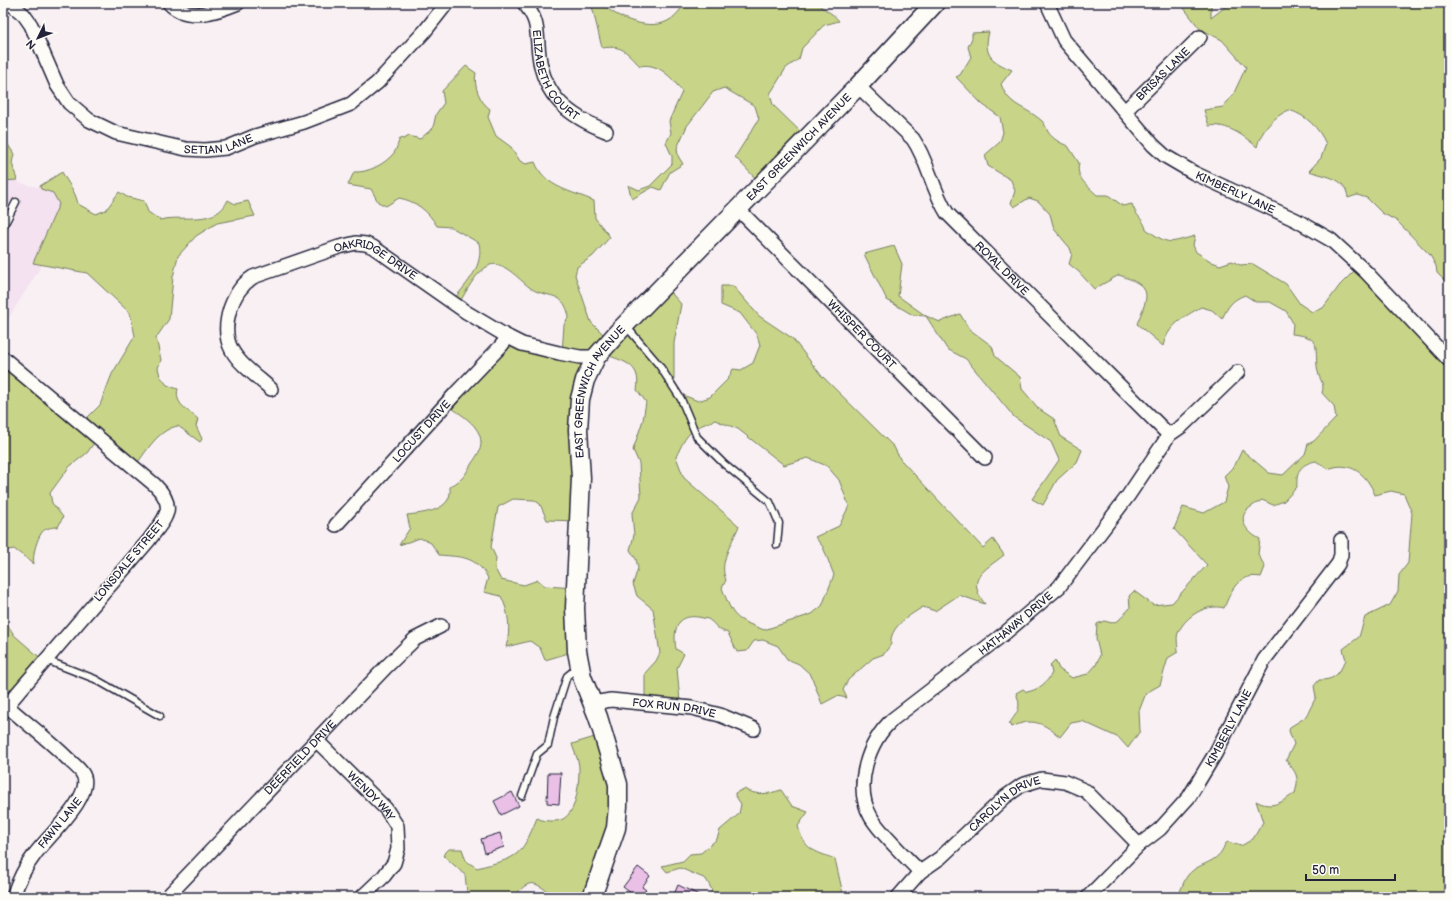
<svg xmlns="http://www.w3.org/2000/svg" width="1452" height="900" viewBox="0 0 1452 900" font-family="'Balsamiq Sans',sans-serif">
  <rect width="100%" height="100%" fill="#f9f0f4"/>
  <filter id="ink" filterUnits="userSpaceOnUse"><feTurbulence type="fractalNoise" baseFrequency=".025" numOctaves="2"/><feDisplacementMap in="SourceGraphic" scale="8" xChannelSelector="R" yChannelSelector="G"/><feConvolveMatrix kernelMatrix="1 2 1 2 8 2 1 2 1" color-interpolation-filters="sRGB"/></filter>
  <g filter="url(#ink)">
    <path fill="#f4e2f0" d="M17,180L20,183L42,188L53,193L59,204L33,262L42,265L3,327V181Z"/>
    <g fill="#c8d588" stroke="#757c62" fill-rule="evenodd">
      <path d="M589,3H601C616,18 651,33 671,19C676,16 681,8 686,3H817C826,12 831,11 839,21L824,25L802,48L799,59L786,68L770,94L773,105L807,138L757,180L735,157L759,119L755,106L724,88L713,92L687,126L677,148L678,156L683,164L670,172L661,190L653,187L632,199L628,185L639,190L650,186L672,164V156L666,143L671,133L669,121L682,92C673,78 658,62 640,66C625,51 623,45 602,48L592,6Z"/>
      <path d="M1180,3H1211V18L1230,3H1449V285L1437,273L1436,266L1430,255L1397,221L1382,213L1367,198L1357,195L1348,198C1346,177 1326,177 1309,171L1321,158L1326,144C1319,128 1306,115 1289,110C1274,116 1260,132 1257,147C1244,136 1227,123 1209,126L1204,110L1223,107L1233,95L1246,67L1222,40L1200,29Z"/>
      <path d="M989,32C983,55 991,61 1012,70L1001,84C1009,107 1025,106 1042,121C1045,124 1046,128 1048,132C1053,139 1060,143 1068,146L1079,163C1075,178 1088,186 1097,195H1108L1123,206L1132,204C1136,217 1143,218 1146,229C1170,246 1168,243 1195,236L1193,245L1196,252L1212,262L1220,265L1232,261L1240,265L1253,264L1286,284L1300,304L1312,312L1323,308L1340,285L1357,268L1449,366V897H1176C1182,891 1183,881 1188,875C1200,861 1218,865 1225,844L1228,842L1241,846L1253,839L1263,822L1256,801C1272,810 1282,802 1295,793C1300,776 1296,773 1286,760L1294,744L1289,731L1290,727L1306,717L1316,697L1314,686L1319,680C1336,680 1338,674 1346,660L1343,649L1359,637L1365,617L1390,605L1398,591L1399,575L1408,563L1412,513L1404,494L1391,491L1375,495C1367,474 1350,460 1328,469L1316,461C1300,464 1296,472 1297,487L1284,501L1273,505L1262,500C1257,503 1252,506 1248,509C1236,520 1249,534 1260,539L1258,554L1265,567L1261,577C1238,573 1232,589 1224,608C1207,603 1185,616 1178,633C1176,638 1178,646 1178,652L1168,658L1160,685L1146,693L1139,711L1140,731L1128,748L1119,738L1082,721L1071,723L1060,737C1044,723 1032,717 1012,727L1009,724C1018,711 1022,708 1016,693L1023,689L1027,692C1038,690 1047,683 1052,673L1050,665L1055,660L1059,669L1072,678L1088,674L1096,665L1100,655L1096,639L1097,624L1104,621L1112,623L1119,620L1130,608L1129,596L1134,591L1153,605L1172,603L1207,565L1174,529L1183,507L1204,513L1224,502L1228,487L1224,476L1235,465L1242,450L1269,473L1283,475L1305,454L1308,444L1314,441L1336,418L1334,406L1322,393C1325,383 1320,381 1318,372C1313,349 1325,337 1292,334L1293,323L1286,311L1270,302H1256L1245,295C1232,300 1228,306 1222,319L1212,310L1201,307C1184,317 1168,325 1163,346L1137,324C1149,294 1154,287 1119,275L1094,289L1079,272L1069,264L1072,254L1070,248L1054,229L1050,214L1038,201L1029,198L1014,207L1011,203L1015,191L1011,180L988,166L985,155L1000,142L1003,132L1000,117L982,104L956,77L960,75L971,57L968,47L972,38V33Z"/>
      <path d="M466,66L476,73C473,86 480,102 490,109L488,117L496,136L511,147L520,161L526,164L535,162C545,188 572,191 594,201L595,218L610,237L593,256L577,267L575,275L591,322L610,341L665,286L681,304L674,343V380L683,395L698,401L710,397L728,379L733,369L741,370L753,363L760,345L757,335L740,313L721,305V286H733L759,316L792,338L821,375L894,447L900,459L983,548L993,539L1004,555C984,571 965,578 985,604L959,595L935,611L923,607C910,615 889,627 891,644L884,654L873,658L848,680L843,690L847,698L837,696L822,704L811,675L799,664L787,659L778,646L763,640L754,641L747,651L737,652L728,633C715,629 717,625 708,619C705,618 701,618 698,617C676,614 673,631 676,649L684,654L677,668L680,702L645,701V673L656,661L660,653L653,609L637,596L633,584L638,568L636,559L630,550L634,535L632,514L641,497L639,463L633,450L643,420L646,402L637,390C642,363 622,361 601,353L584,382L578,521L547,520L540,504L534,500L513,499L498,507L491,547L496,558L495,569L501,580L524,585L538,580L545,586L575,588L579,650L545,660L540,648L530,641L506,647C511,630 509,612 501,596L484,592L488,578C476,556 462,557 439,555L431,543L420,538L399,545L410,528L407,515C424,513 453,511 450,487C465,477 463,478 472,463C476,457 481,451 481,443C481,425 460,414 447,405L506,340L562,353L564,325L569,316C567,309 565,302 558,298C550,294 539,294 532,289C522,283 504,260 490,265C475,272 467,291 459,303L454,299C467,283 484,266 479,243L451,227L437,226C428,211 416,201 399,198L386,206L378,202L371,189L348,185L354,172C368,173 385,164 394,153C397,149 398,142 400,138L404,139L409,136L420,139L433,128L436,114L444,103L442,91ZM715,420L738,429L784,465L808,458L827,466L839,480L849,506L839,526L815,537L823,547L834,575L822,606L812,614L764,630C734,618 734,619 722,588L726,580C718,563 732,543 739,526L684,478L676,457C687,433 690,429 715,420Z"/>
      <path d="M3,137L14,154L12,163L17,180L3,181Z"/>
      <path d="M62,172C68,184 75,190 78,204L96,214L106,210L119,192L127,197L144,201L148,212L160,220C183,214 216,227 228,200L235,204L248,201L255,216L217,223L196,236L178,256L173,277L169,319L156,338L161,360L158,368L160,376L167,385L178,389C174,404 188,410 198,419L196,426L202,439L200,442L178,426C159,429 147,450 136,465L96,440L87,453L69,467L50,493L52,503L63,517L58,527C52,527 46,528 42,532C37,539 32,555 34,564L14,549L3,551V410L6,404C1,393 0,374 7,364L80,425L100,405L112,374L135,336L130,313L87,273L33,263L59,204L53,193L41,189L40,186Z"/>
      <path d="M894,246L902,264L898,296L926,316L940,322L960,314L969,329L992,346L995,356L1020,377L1022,389L1039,409L1054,419L1061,437L1082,450L1077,462L1057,480L1043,505L1032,499L1059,460L1051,442L1014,417L966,359L947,349L926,316L913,315L887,300L864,254Z"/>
      <path d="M3,617L14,635L44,661L13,699H3Z"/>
      <path d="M598,736L618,785L592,897C583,897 570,899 561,897C538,891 535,870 514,897H465L467,892L465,875L443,855L449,849H462L466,861L477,868C518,857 520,859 537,818C542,821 548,821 554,821C577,822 579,784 579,768C579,760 574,752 572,744Z"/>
      <path d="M744,789C756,796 769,794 781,790L792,806L808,812L798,826C804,850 814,851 835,859L843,894L842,897H709L712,890L706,879L680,868L667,872L662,866L683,861L690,854L701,853L717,839L720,830L739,814L741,804L735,795V793Z"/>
    </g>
    <g fill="#eac0e7" stroke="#22223b">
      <path d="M548,773H561L559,804L547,803Z"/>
      <path d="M512,792L519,806L501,815L494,801Z"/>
      <path d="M500,833L504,847L485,853L481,839Z"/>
      <path d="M638,867L650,876L642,887L646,890L640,897H636L623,887Z"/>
      <path d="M678,885L703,897H673Z"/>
    </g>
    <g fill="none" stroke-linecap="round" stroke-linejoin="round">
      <defs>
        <g id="lane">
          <path d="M3,227L16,202"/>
          <path d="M626,326L659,365L681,399L697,437L724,464L770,502L779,523L777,545"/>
          <path d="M46,660L95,679L160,716"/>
          <path d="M522,796L537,754L548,745L554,717L567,676L577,668"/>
        </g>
        <g id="street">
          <path id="s1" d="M10,3L24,15L31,25L57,85L69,103L89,120L116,133L186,149L205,150L226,148L255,136L304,122L351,104L377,83L425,31L447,3"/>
          <path d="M169,3C187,22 216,12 238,3"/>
          <path id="s2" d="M524,3C540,22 536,32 539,55C544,97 569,116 606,131"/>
          <path id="s3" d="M1047,3L1064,40L1153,145L1165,156L1194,173L1296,220L1331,240L1366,272L1449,360"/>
          <path id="s4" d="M858,86L913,139C928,161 932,189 947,213L1169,435"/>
          <path id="s5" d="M1125,111L1200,37"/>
          <path id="s6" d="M738,209L985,458"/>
          <path d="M3,358L155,485C178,508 165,518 149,540L3,710"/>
          <path id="s7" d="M271,389C243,364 217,351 230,309C235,295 241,285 253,277L339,247L356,243L366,244L373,247L466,312L508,337L522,344L559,353L580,357H596"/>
          <path id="s8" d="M336,525L456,393L501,346L508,337"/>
          <path id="s9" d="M593,703L611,700L692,708L720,715L754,729"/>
          <path d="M6,705C26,723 48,739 67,758C72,763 78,767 82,773C97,794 47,837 35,854C25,867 18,881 13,897"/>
          <path id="s10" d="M317,741L386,809L397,826L398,849L394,863L384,876L362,897"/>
          <path id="s11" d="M920,872C907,858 879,832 871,817C853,786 868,742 893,719L1005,633L1059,587L1128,496L1169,435L1182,426L1238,372"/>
          <path id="s12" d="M167,897L386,667L415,639L441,626"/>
          <path id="s13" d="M898,897L920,872L940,858L1005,797L1022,785L1042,779L1065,782L1086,791L1139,845"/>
          <path id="s14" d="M1088,897L1139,845L1160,829L1189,797L1215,754L1264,660L1338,564L1341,555V540"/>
        </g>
        <g id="secondary">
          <path id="s15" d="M592,897L616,828L618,806V784L598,717L582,677L577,651L575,608L581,478L578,430L580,399L585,380L596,357L619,331L858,86L935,3"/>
        </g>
      </defs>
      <use href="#lane" stroke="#22223b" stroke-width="9"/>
      <use href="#street" stroke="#22223b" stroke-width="16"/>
      <use href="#secondary" stroke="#22223b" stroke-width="21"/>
      <use href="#lane" stroke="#fdfcf7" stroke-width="6"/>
      <use href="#street" stroke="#fdfcf7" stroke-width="13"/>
      <use href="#secondary" stroke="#fdfcf7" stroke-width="18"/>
    </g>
  </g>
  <g text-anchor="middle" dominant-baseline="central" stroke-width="3" stroke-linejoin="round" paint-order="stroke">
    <g font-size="11" fill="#22223b" stroke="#fdfcf7">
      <text stroke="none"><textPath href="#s2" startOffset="81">ELIZABETH COURT</textPath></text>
      <text stroke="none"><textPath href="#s5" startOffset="53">BRISAS LANE</textPath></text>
      <text stroke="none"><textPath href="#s1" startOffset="279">SETIAN LANE</textPath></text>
      <text stroke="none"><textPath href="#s15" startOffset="846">EAST GREENWICH AVENUE</textPath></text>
      <text stroke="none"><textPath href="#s3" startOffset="274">KIMBERLY LANE</textPath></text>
      <text stroke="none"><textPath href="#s7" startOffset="270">OAKRIDGE DRIVE</textPath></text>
      <text stroke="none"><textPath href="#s4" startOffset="236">ROYAL DRIVE</textPath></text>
      <text stroke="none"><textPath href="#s6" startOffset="176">WHISPER COURT</textPath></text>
      <text stroke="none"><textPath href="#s15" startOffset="522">EAST GREENWICH AVENUE</textPath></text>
      <text stroke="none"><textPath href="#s8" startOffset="127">LOCUST DRIVE</textPath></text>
      <text transform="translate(129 561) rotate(-50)">LONSDALE STREET</text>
      <text stroke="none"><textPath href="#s11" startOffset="337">HATHAWAY DRIVE</textPath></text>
      <text stroke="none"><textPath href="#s9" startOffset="82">FOX RUN DRIVE</textPath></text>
      <text stroke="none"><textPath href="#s14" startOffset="222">KIMBERLY LANE</textPath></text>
      <text stroke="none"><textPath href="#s12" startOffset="193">DEERFIELD DRIVE</textPath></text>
      <text stroke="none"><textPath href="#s10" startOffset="77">WENDY WAY</textPath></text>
      <text stroke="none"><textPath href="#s13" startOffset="143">CAROLYN DRIVE</textPath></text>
      <text transform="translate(60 823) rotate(-51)">FAWN LANE</text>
    </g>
  </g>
  <rect width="1452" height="900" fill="none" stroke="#fdfcf7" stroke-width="16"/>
  <rect x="8" y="8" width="1436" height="884" fill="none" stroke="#22223b" stroke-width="1.5" filter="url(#ink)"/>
  <g transform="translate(38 38) rotate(227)" stroke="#fdfcf7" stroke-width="3" paint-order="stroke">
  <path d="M0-3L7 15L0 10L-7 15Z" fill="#22223b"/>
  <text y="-6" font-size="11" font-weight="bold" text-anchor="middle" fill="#22223b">N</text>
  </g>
  <path d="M1306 874v6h89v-6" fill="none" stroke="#22223b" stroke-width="2"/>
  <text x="1312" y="874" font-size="12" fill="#22223b" stroke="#fdfcf7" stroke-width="3" paint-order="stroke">50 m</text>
</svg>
